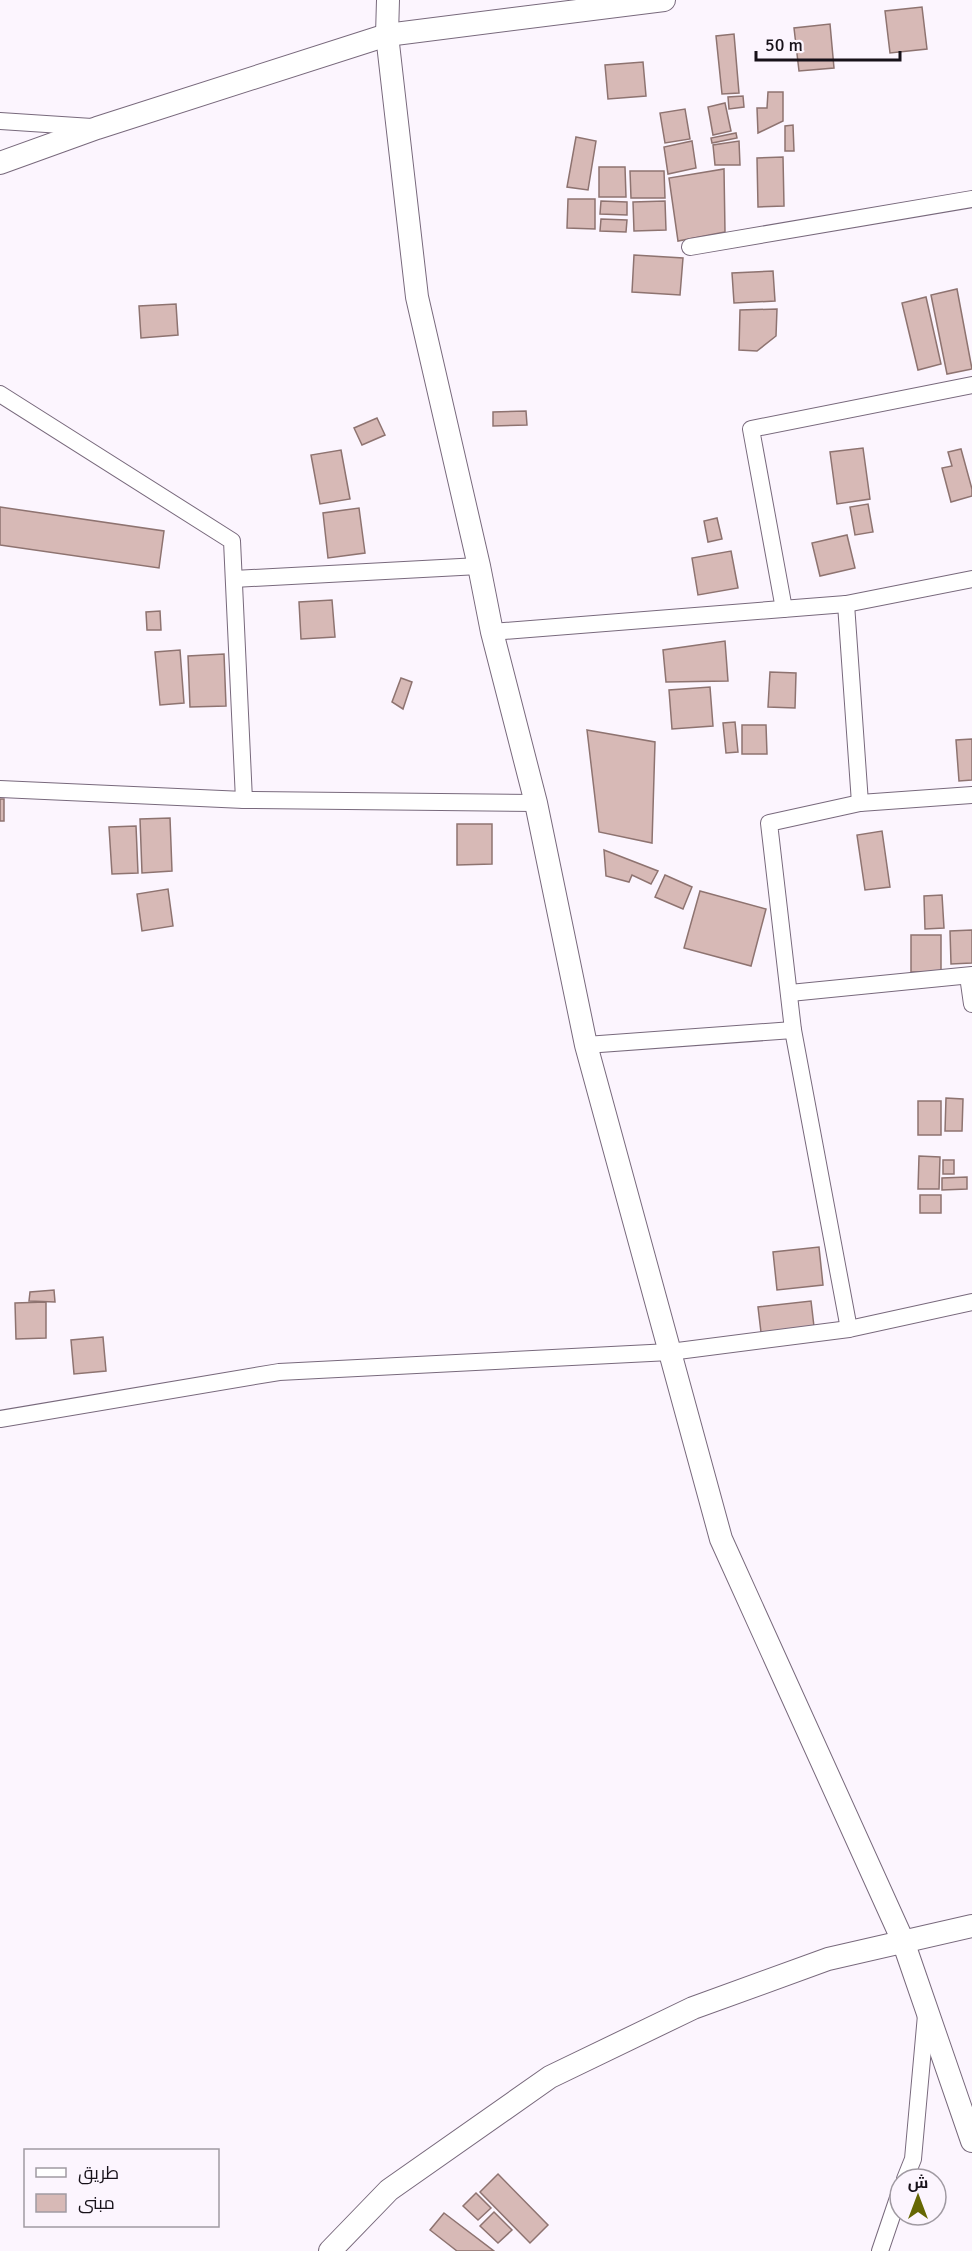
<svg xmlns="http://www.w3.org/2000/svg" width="972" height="2251" viewBox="0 0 972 2251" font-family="Signika,Cairo,sans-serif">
  <rect width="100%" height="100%" fill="#fcf5fe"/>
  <g fill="#d7b9b6" stroke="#8e7370" stroke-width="1.5">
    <path d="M922,7L927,49L890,53L885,11Z"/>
    <path d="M830,24L834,68L799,71L794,28Z"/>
    <path d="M734,34L739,93L722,94L716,36Z"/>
    <path d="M643,62L646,96L608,99L605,65Z"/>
    <path d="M768,92H783V121L758,133L757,108H767Z"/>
    <path d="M743,96L744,107L729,109L728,97Z"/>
    <path d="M725,103L731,131L713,135L708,107Z"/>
    <path d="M685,109L690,139L665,143L660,113Z"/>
    <path d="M793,125L794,151H785V126Z"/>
    <path d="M736,133L737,138L712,143L711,138Z"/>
    <path d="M576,137L596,141L588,190L567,187Z"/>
    <path d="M692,141L696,168L668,174L664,147Z"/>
    <path d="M739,141L740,165H715L713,145Z"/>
    <path d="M783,157L784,206L758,207L757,158Z"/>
    <path d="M599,167H625L626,197H599Z"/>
    <path d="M724,169L725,232L678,241L669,178Z"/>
    <path d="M630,171H664L665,198H631Z"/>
    <path d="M568,199H595V229L567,228Z"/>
    <path d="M601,201L627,202V215L600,214Z"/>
    <path d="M665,201L666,230L634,231L633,202Z"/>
    <path d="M601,219L627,220L626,232L600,231Z"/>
    <path d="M634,255L683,258L680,295L632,292Z"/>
    <path d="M773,271L775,301L734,303L732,273Z"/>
    <path d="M957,289L972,369L947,374L931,295Z"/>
    <path d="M926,297L941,364L918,370L902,303Z"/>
    <path d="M176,304L178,335L141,338L139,306Z"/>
    <path d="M777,309L776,336L757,351L739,350L740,310Z"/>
    <path d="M526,411L527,425L493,426V412Z"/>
    <path d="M377,418L385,435L362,445L354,428Z"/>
    <path d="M863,448L870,499L837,504L830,452Z"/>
    <path d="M961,449L972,489V496L951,502L942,468L952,466L948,452Z"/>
    <path d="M341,450L350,499L320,504L311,455Z"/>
    <path d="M868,504L873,532L855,535L850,507Z"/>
    <path d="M0,507L164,531L159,568L0,545Z"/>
    <path d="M359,508L365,553L328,558L323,513Z"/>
    <path d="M717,518L722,539L708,542L704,521Z"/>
    <path d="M847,535L855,568L820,576L812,543Z"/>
    <path d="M731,551L738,588L698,595L692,558Z"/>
    <path d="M332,600L335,637L301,639L299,602Z"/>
    <path d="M160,611L161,630H147L146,612Z"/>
    <path d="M725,641L728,681L666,682L663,650Z"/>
    <path d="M180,650L184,703L160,705L155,652Z"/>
    <path d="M224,654L226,706L190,707L188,656Z"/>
    <path d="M770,672L796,673L795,708L768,707Z"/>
    <path d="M401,678L412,682L403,709L392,702Z"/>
    <path d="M710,687L713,726L672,729L669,690Z"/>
    <path d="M735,722L738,752L726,753L723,723Z"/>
    <path d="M742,725H766L767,754H742Z"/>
    <path d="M587,730L655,742L652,843L599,832Z"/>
    <path d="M972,739V780L959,781L956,740Z"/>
    <rect x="0" y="799" width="4" height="22"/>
    <path d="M170,818L172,871L142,873L140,819Z"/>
    <path d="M457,824H492V864L457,865Z"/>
    <path d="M136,826L138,873L112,874L109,827Z"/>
    <path d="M882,831L890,887L865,890L857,835Z"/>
    <path d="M604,850L658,871L651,884L632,875L629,882L606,876Z"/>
    <path d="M665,875L692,887L683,909L655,897Z"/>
    <path d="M168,889L173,926L142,931L137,894Z"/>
    <path d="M700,891L766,909L751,966L684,948Z"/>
    <path d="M942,895L944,928L925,929L924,896Z"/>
    <path d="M972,930V963L951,964L950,931Z"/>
    <rect x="911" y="935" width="30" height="37"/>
    <path d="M946,1098L963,1099L962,1131H945Z"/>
    <rect x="918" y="1101" width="23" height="34"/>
    <path d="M919,1156L940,1157L939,1189H918Z"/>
    <rect x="943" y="1160" width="11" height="14"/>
    <path d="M967,1177V1189L942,1190V1178Z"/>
    <rect x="920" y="1195" width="21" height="18"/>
    <path d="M819,1247L823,1285L777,1290L773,1252Z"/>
    <path d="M54,1290L55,1302L29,1301L30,1292Z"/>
    <path d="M811,1301L815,1335L762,1341L758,1307Z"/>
    <path d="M46,1302V1338L16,1339L15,1303Z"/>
    <path d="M103,1337L106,1371L74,1374L71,1340Z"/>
    <path d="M498,2174L548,2225L530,2243L480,2192Z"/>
    <path d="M476,2193L491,2208L478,2220L463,2206Z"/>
    <path d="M494,2212L512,2230L498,2243L480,2226Z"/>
    <path d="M444,2213L494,2251H457L430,2230Z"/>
  </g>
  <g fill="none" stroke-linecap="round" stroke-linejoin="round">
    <defs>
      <g id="street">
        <path d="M0,121L92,127"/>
        <path d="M690,247L972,199"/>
        <path d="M0,394L232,541L244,800"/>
        <path d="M234,579L479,566"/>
        <path d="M846,604L860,803"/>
        <path d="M784,609L751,429L972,385"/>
        <path d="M492,632L846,604L972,579"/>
        <path d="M0,789L244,800L536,803"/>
        <path d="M968,976L972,1004"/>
        <path d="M790,993L972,975"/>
        <path d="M586,1045L793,1030"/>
        <path d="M849,1329L793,1030L769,823L860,803L972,795"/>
        <path d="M0,1419L279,1372L670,1352L849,1329L972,1302"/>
        <path d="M905,2179L913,2159L926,2015"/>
        <path d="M880,2251L900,2192"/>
      </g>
      <g id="secondary">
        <path d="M388,0L387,35L417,297L479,566L492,632L536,803L586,1045L721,1539L903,1941L972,2141"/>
        <path d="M0,163L97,128L387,35L664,0"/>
        <path d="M330,2251L389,2190L550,2077L693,2008L828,1959L972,1926"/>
      </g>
    </defs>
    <use href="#street" stroke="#78697c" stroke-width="18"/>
    <use href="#secondary" stroke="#78697c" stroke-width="24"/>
    <use href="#street" stroke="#fff" stroke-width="16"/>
    <use href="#secondary" stroke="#fff" stroke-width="22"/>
  </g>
  <rect x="24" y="2149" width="195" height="78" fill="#fcf5fe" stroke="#a09aa2" stroke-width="1.5"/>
  <rect x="36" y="2168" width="30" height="9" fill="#ffffff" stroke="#a09aa2" stroke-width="1.5"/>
  <text x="78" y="2179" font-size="18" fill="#171119">طريق</text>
  <rect x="36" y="2194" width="30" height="18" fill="#d7b9b6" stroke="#a09aa2" stroke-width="1.5"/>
  <text x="78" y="2209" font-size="18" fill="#171119">مبنى</text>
  <g transform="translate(918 2197)"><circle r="28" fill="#fcf5fe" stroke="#a09aa2" stroke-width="1.5"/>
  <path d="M0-4.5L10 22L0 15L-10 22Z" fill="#666703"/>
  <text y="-9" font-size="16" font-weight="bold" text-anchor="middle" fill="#171119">ش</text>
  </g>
  <path d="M756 51v9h144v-9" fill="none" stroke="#171119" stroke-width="3"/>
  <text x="765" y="51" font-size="18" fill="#171119" stroke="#fcf5fe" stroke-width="4.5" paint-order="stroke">50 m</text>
</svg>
